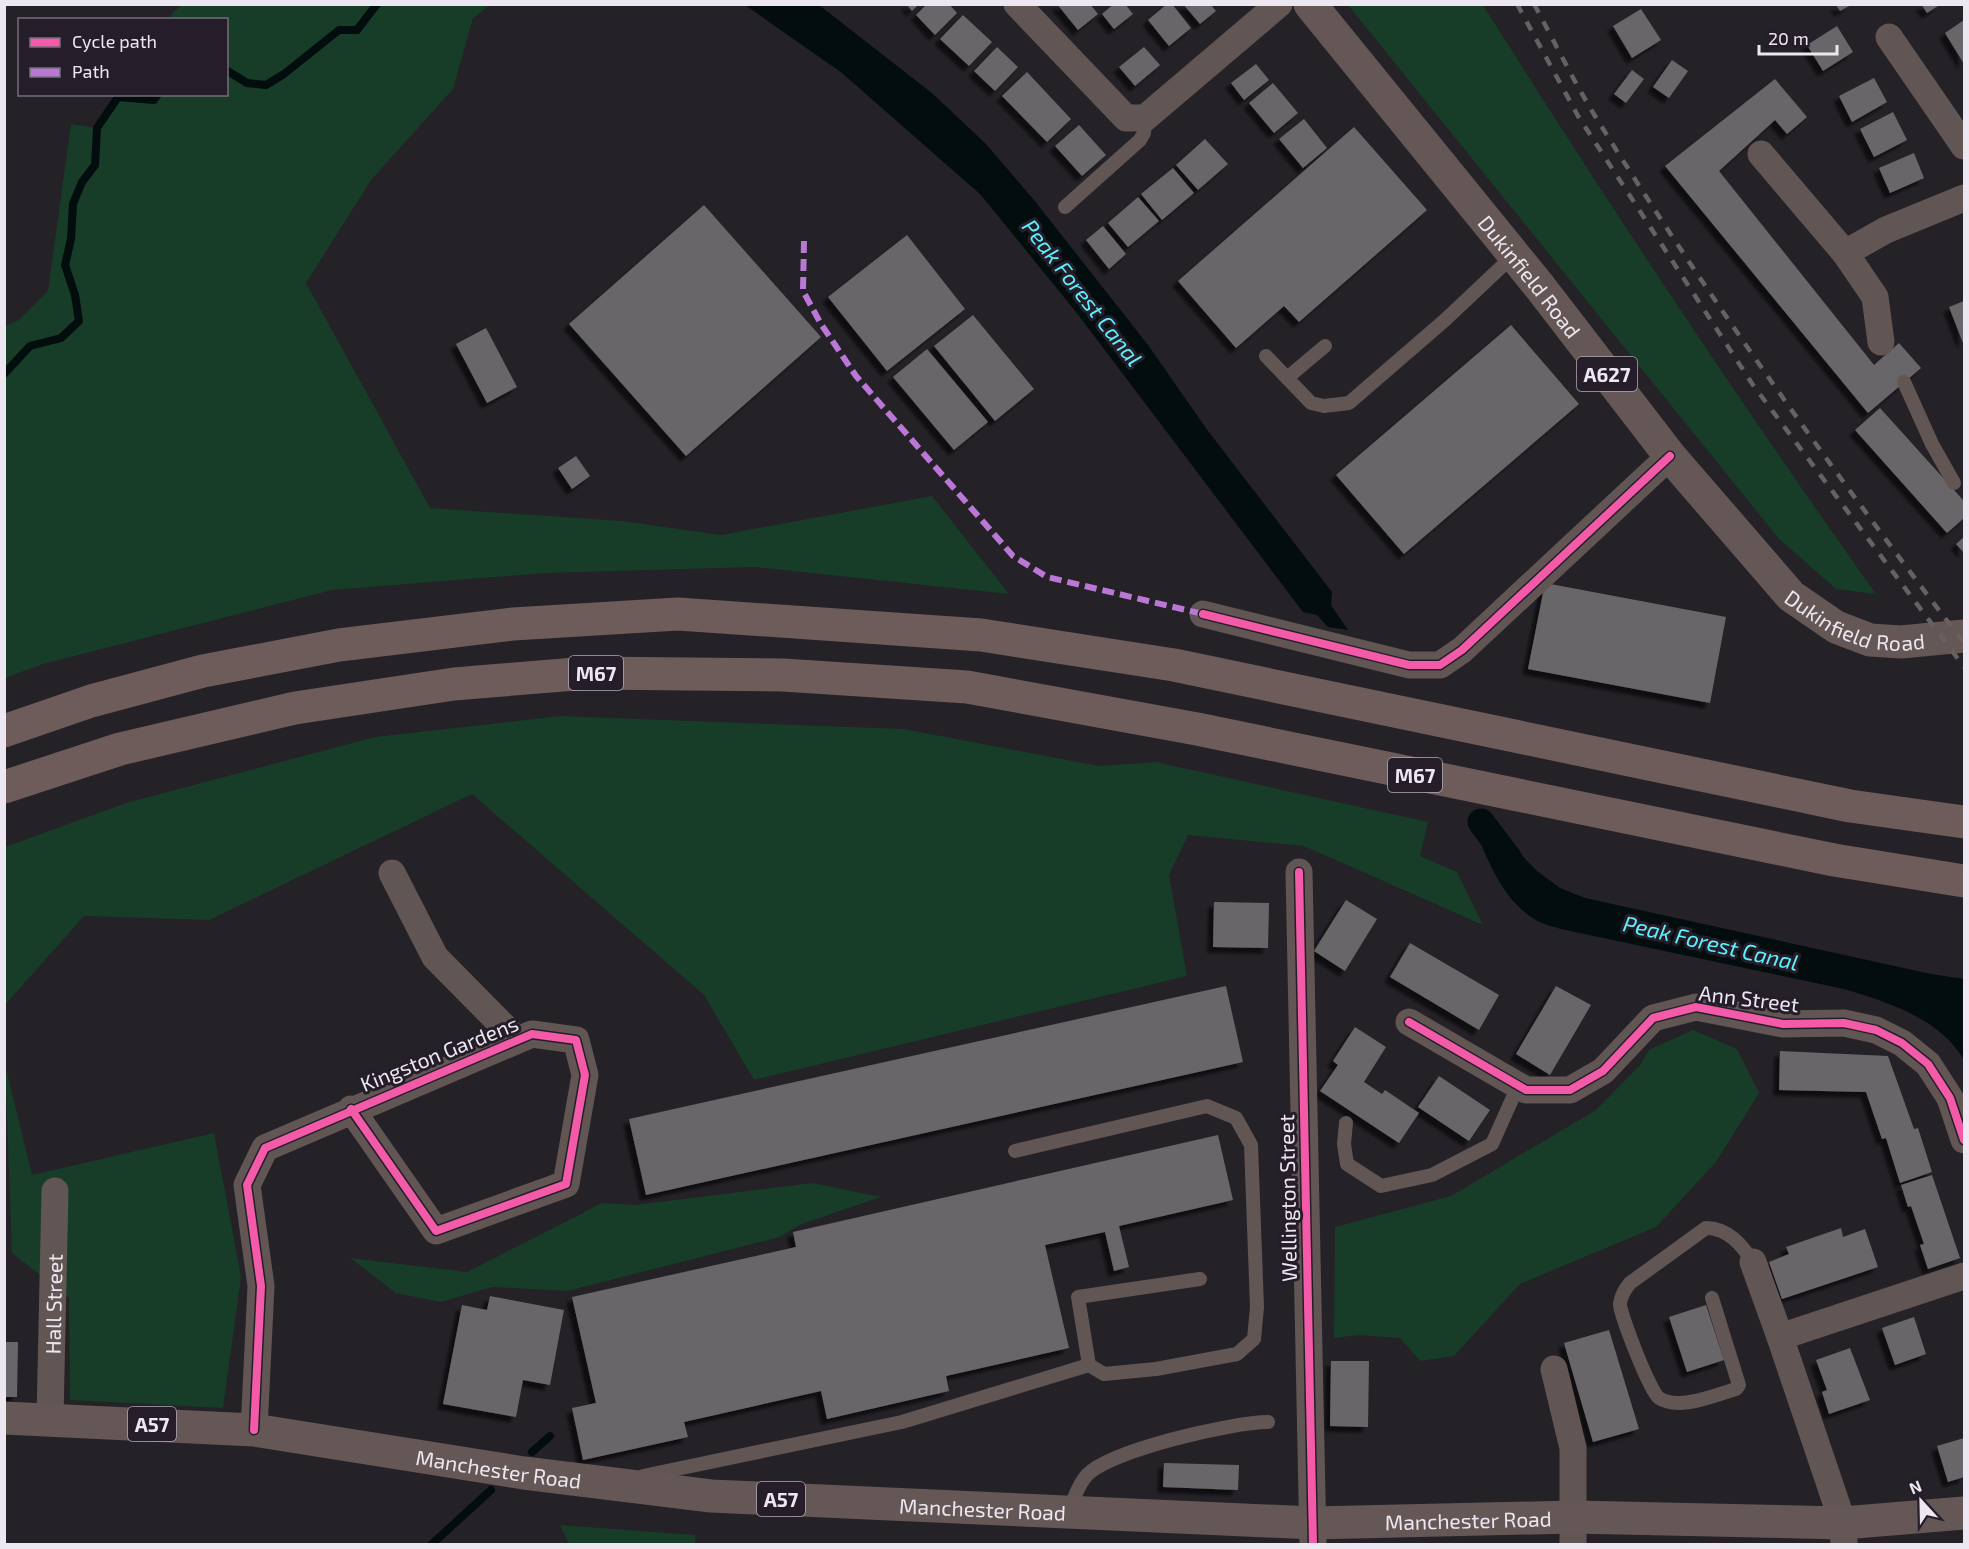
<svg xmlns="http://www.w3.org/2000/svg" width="1969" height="1549" viewBox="0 0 1969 1549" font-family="'Exo 2',sans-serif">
  <defs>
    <filter id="shadow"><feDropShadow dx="-5.5" dy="5.5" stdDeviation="1.5" flood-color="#0009"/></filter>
  </defs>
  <rect width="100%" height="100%" fill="#242127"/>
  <g fill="#173c27">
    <path d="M183,4L490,5L473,18L453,89L371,180L306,283L430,508L622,521L721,535L932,496L1009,594L754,567L545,573L332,590L43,664L5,678V326L19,320L48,291L71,124L97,128L118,97L154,100L158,95L226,94V20L170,19L173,12Z"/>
    <path d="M1348,5H1483C1609,205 1739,401 1876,594L1836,589L1779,539Z"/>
    <path d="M560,716L904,729L1099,766L1156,762L1428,822L1420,856L1457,872L1483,925L1304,846L1188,835L1169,875L1187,976L754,1080L704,995L472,794L209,920L84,916L5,1005V847L126,803L375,737Z"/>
    <path d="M1693,1030L1737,1049L1759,1093L1716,1162L1656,1227L1520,1284L1454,1356L1420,1361L1400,1338L1359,1335L1334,1338L1335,1227L1451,1196L1596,1110L1640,1065L1649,1050Z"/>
    <path d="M5,1064L32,1175L214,1133L241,1277L223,1408L70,1400L69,1298L12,1253Z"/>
    <path d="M812,1183L881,1197L799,1225L780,1237L567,1291L492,1287L441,1302L396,1293L350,1258L467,1272L602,1203L635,1205Z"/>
    <path d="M560,1525L695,1535V1544H569Z"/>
  </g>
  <g fill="#030d0e">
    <path d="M745,5H819L933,94L986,144L1034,200L1148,345L1208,431L1332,592L1331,605L1348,630L1328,627L1317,615L1303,612L1076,312L981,195L842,73Z"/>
    <path d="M1474,826L1499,832L1537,871L1560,888L1585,898L1931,974L1964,979V1060C1940,1018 1887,1002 1844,989L1561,929C1551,926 1539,923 1531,917C1501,896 1487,859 1474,826Z"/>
  </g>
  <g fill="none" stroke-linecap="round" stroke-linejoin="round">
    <g stroke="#030d0e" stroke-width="8">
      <path d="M226,70L247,83L266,85L284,74L339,30H357L377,4"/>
      <path d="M4,374L30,346L61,338L79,321L75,295L65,265L71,239L73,204L82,182L95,165L97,128L118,97L154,100L158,94"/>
      <path d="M532,1452L550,1436"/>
      <path d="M432,1544L491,1490"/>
    </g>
    <path stroke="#030d0e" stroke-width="27" d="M1481,822L1509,859"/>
  </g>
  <g fill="#69666b" filter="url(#shadow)">
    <path d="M906,4H919L912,11Z"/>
    <path d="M927,4H949L957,13L935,35L916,15Z"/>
    <path d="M1057,4H1090L1098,14L1078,30Z"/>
    <path d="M1114,4H1125L1133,14L1114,29L1102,14Z"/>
    <path d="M1167,4H1172L1191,28L1169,46L1148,20Z"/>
    <path d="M1183,4H1210L1216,11L1200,24Z"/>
    <path d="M1921,4H1941L1927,13Z"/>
    <path d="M1836,5H1851L1840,11Z"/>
    <path d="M1641,9L1661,40L1632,58L1613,26Z"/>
    <path d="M963,15L992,42L969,66L940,39Z"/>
    <path d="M1964,20V64L1945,33Z"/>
    <path d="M1837,26L1853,52L1823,71L1807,45Z"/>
    <path d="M997,47L1018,67L995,91L974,71Z"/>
    <path d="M1144,47L1160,65L1135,86L1119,67Z"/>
    <path d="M1672,60L1688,71L1669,98L1653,87Z"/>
    <path d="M1256,64L1269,80L1244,100L1231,83Z"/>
    <path d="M1632,70L1644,79L1626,103L1614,94Z"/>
    <path d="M1027,72L1071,119L1047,142L1002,96Z"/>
    <path d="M1874,78L1887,102L1852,122L1839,96Z"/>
    <path d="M1775,79L1807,117L1787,134L1775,120L1719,171L1874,365L1899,343L1921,368L1868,413L1665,166Z"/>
    <path d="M1273,83L1298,113L1274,133L1249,103Z"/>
    <path d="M1893,112L1907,140L1874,157L1860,129Z"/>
    <path d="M1304,119L1327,148L1303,168L1279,139Z"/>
    <path d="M1079,125L1106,155L1082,176L1055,146Z"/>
    <path d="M1354,127L1427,210L1299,322L1284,306L1236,348L1178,281Z"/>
    <path d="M1205,139L1228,164L1198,190L1176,165Z"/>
    <path d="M1914,153L1924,178L1890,193L1879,168Z"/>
    <path d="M1173,168L1194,193L1162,220L1141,194Z"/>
    <path d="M1138,197L1159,221L1128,247L1108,223Z"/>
    <path d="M704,205L821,337L686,456L569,324Z"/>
    <path d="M1103,226L1126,254L1109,269L1086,240Z"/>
    <path d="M907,235L965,309L887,371L828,297Z"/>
    <path d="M1964,301V342L1963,343L1949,307Z"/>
    <path d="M973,315L1034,389L995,421L934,346Z"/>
    <path d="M1511,325L1579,404L1404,554L1336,475Z"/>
    <path d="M486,328L517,387L487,403L456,344Z"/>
    <path d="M927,349L988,422L954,450L893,377Z"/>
    <path d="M1880,408L1964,501V518L1947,533L1855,430Z"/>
    <path d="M576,456L590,476L572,489L558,468Z"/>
    <path d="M1964,537V553L1956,544Z"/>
    <path d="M1545,583L1726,617L1710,703L1528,669Z"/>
    <path d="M1346,900L1377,919L1345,971L1314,951Z"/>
    <path d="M1214,902L1269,903L1268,948L1213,947Z"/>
    <path d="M1410,943L1499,995L1479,1030L1390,977Z"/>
    <path d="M1226,986L1243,1062L646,1195L629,1119Z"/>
    <path d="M1556,986L1591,1005L1550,1075L1516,1054Z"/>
    <path d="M1355,1027L1386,1047L1364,1082L1382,1094L1385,1090L1419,1113L1399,1143L1320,1091L1338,1065L1333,1061Z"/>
    <path d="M1780,1051L1888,1056L1914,1129L1918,1128L1932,1172L1900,1183L1886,1138L1882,1139L1866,1092L1779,1090Z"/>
    <path d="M1439,1076L1490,1110L1469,1141L1418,1107Z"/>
    <path d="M1218,1135L1233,1200L1119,1226L1129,1267L1114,1271L1105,1232L1045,1245L1069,1348L946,1376L949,1391L827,1419L821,1391L684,1422L688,1437L583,1460L572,1408L596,1403L572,1297L796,1247L793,1232Z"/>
    <path d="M1932,1175L1960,1258L1928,1269L1920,1245L1924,1244L1911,1206L1908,1207L1901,1185Z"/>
    <path d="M1841,1228L1843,1237L1865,1229L1878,1267L1782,1299L1769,1262L1789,1254L1786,1247Z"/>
    <path d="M490,1296L564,1310L550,1385L523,1380L516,1417L443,1404L462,1305L487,1310Z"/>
    <path d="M1706,1305L1724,1360L1687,1372L1669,1317Z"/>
    <path d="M1914,1317L1926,1354L1895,1365L1882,1328Z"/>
    <path d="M1609,1330L1639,1429L1593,1442L1564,1343Z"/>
    <path d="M4,1342H18L17,1397H4Z"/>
    <path d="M1850,1348L1870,1400L1829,1414L1822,1392L1827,1390L1816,1360Z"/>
    <path d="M1331,1361H1369L1368,1427L1330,1426Z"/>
    <path d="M1964,1438V1477L1948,1482L1937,1446Z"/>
    <path d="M1164,1463L1239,1465L1238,1490L1163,1487Z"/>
  </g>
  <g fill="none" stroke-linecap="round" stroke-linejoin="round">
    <g stroke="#615654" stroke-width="14">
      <path d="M1065,207L1140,140L1144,133L1145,118"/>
      <path d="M1266,356L1311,403L1324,406L1349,403L1445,320L1514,255"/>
      <path d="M1287,378L1325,346"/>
      <path d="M1904,382L1932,444L1954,483"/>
      <path d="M1346,1123L1344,1144L1347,1164L1381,1186L1432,1175L1492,1144L1518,1086"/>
      <path d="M1015,1151L1207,1106L1236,1118L1251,1145L1257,1307L1254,1339L1237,1354L1156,1369L1104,1374L1089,1365"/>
      <path d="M1712,1298L1739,1385L1736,1389C1715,1395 1679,1411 1659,1398C1650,1392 1620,1314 1620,1304C1621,1295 1625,1289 1630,1283L1706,1228C1728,1228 1742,1245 1753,1262"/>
      <path d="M643,1476L902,1422L1089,1365L1078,1297L1200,1279"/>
      <path d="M1068,1512C1074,1500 1078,1484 1087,1475C1111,1450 1233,1422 1268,1422"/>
    </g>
    <g stroke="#615654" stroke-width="27">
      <path d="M1017,4L1126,118H1145L1279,4"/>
      <path d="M1889,37L1964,146"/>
      <path d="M1761,154L1845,253L1875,297L1881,342"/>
      <path d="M1845,253L1886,230L1964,198"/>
      <path d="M1203,614L1409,665H1440L1462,650L1670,456"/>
      <path d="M1299,872L1313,1544"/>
      <path d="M392,873L435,957L517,1040"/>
      <path d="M1409,1022L1526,1090H1570L1603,1071L1653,1018L1696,1007L1783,1024L1844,1023L1876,1030L1902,1043L1928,1064L1950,1098L1964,1140"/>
      <path d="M1753,1262L1780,1337"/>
      <path d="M1554,1369L1573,1448V1544"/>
      <path id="s1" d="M50,1418L55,1191"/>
      <path d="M254,1430L261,1286L247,1185L265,1148L532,1034L576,1040L585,1075L566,1184L436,1231L351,1109"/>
      <path d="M1844,1544L1843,1523L1780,1337L1964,1276"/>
    </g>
    <g stroke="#655755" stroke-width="33">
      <path id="s2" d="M1310,4L1540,287L1670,456L1791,596L1836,627L1870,640L1901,642L1964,636"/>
      <path id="s3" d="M4,1418L254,1430L524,1473L711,1496L1313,1523L1573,1517L1843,1523L1964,1513"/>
    </g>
    <g stroke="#6d5c59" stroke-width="33">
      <path d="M4,731L91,701L203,671L339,645L513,624L678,614L981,635L1174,665L1850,806L1964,822"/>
      <path d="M4,787L120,749L295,708L454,684L588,673L783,675L967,687L1197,729L1834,860L1964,881"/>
    </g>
    <g stroke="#686061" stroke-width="4.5" stroke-dasharray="10 10" stroke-linecap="butt">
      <path d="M1517,4L1578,116L1753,385L1964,667"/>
      <path d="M1534,4C1554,41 1573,80 1595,116C1708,298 1834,473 1964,643"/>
    </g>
    <path stroke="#ba77d6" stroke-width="6" stroke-dasharray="12 6" stroke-linecap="butt" d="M804,241L803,291L821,324L856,376L1013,556L1047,577L1203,614"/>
    <defs>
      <g id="cycleway">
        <path d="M1203,614L1409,665H1440L1462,650L1670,456"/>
        <path d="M1299,872L1313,1544"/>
        <path d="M1409,1022L1526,1090H1570L1603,1071L1653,1018L1696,1007L1783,1024L1844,1023L1876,1030L1902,1043L1928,1064L1950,1098L1964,1140"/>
        <path d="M254,1430L261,1286L247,1185L265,1148L532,1034L576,1040L585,1075L566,1184L436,1231L351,1109"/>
      </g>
    </defs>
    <use href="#cycleway" stroke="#251e2a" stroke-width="11"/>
    <use href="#cycleway" stroke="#f35aa7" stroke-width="8"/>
  </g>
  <g text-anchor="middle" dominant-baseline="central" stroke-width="6" stroke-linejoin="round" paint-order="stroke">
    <g fill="#251e2a" stroke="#b0abb5" stroke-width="1.5">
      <rect x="1577" y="357" width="60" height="34" rx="4.5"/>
      <rect x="569" y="656" width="54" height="34" rx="4.5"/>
      <rect x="1388" y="758" width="54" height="34" rx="4.5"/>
      <rect x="128" y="1407" width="48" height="34" rx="4.5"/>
      <rect x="757" y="1482" width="48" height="34" rx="4.5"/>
    </g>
    <g font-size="20" font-weight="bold" fill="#ece7f0">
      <text x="1607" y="374">A627</text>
      <text x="596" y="673">M67</text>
      <text x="1415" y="775">M67</text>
      <text x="152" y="1424">A57</text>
      <text x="781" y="1499">A57</text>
    </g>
    <g font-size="21" fill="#ece7f0" stroke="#251e2a">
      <text stroke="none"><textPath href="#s2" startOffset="350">Dukinfield Road</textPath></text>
      <text stroke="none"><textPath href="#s2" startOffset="834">Dukinfield Road</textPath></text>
      <text transform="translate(1749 998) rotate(7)">Ann Street</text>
      <text transform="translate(439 1053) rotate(-22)">Kingston Gardens</text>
      <text transform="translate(1287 1198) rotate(-91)">Wellington Street</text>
      <text stroke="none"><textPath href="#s1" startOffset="114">Hall Street</textPath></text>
      <text stroke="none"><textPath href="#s3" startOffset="498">Manchester Road</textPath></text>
      <text stroke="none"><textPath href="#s3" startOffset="984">Manchester Road</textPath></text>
      <text stroke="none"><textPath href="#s3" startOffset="1470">Manchester Road</textPath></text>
    </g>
    <g font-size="22" font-style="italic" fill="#5cf2fe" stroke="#251e2a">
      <text transform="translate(1083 292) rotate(52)">Peak Forest Canal</text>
      <text transform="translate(1711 942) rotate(13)">Peak Forest Canal</text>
    </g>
  </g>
  <rect width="1969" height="1549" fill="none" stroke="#ece7f0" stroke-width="12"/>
  <rect x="18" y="18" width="210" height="78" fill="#251e2a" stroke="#756e79" stroke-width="1.5"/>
  <rect x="30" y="38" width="30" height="9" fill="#f35aa7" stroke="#756e79" stroke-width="1.5"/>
  <text x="72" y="48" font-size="18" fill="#ece7f0">Cycle path</text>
  <rect x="30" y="68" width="30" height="9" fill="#ba77d6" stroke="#756e79" stroke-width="1.5"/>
  <text x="72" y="78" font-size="18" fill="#ece7f0">Path</text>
  <g transform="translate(1921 1501) rotate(338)" stroke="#251e2a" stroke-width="4.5" paint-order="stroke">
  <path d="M0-4.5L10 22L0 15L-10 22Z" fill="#ece7f0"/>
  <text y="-9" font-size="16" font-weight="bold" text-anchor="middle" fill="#ece7f0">N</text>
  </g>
  <path d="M1759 45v9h78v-9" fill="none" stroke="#ece7f0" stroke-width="3"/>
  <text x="1768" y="45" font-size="18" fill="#ece7f0" stroke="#251e2a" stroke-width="4.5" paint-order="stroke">20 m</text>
</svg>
